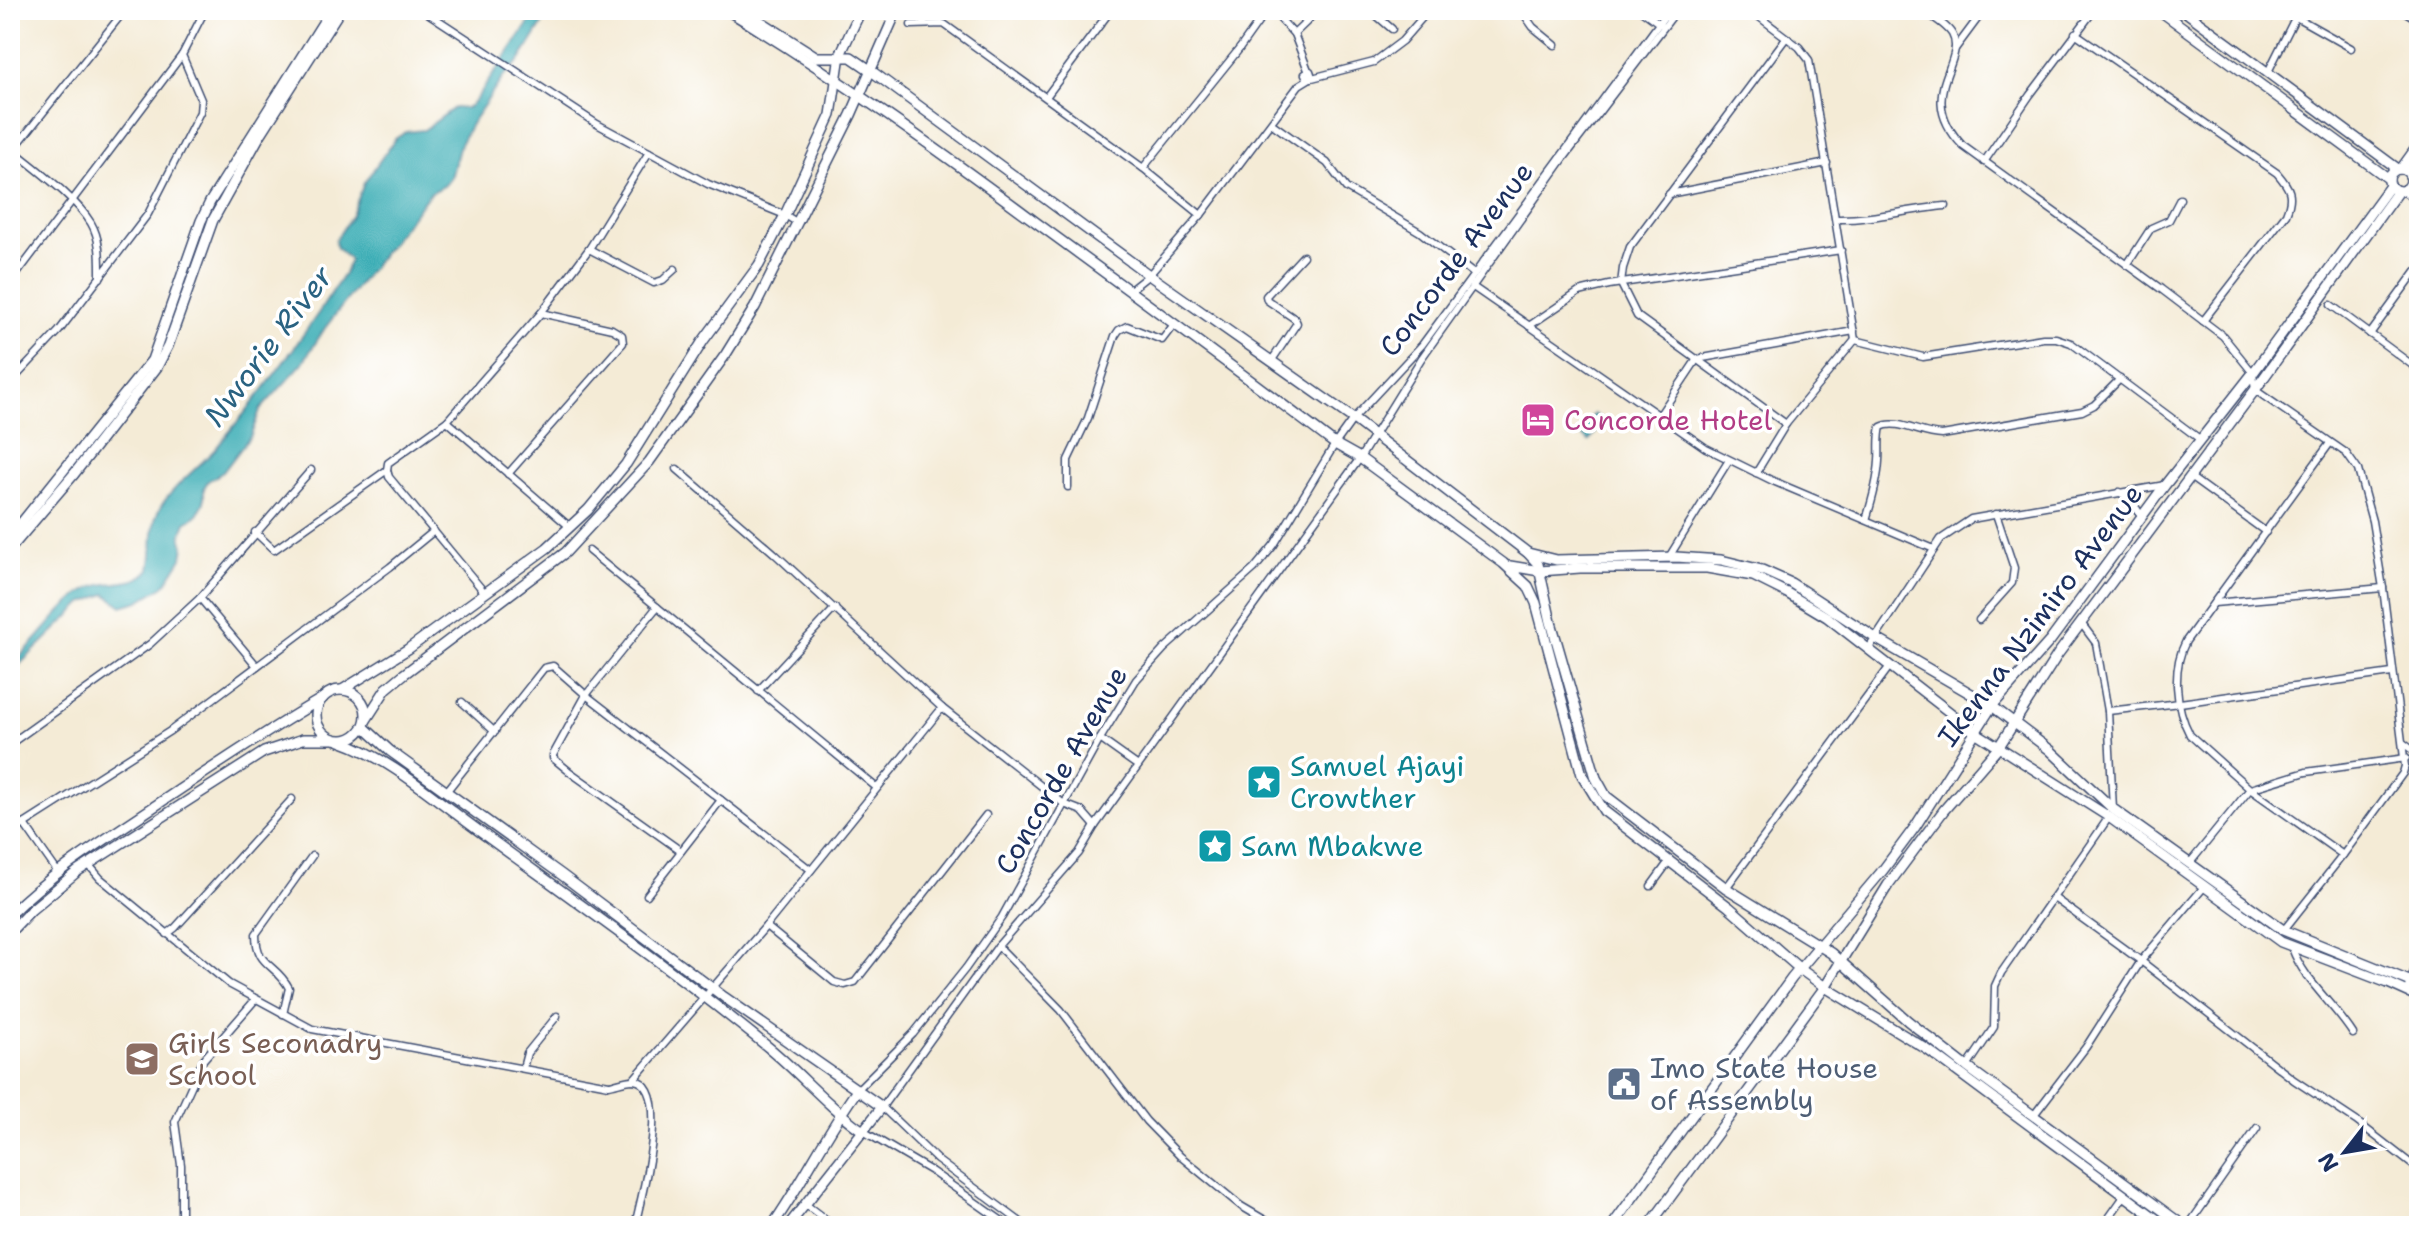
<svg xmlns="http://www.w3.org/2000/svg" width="2429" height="1236" viewBox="0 0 2429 1236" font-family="'Shantell Sans',sans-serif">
  <rect width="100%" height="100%" fill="#fff"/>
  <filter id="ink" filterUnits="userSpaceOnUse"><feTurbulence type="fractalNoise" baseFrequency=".0125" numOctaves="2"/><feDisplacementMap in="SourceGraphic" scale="16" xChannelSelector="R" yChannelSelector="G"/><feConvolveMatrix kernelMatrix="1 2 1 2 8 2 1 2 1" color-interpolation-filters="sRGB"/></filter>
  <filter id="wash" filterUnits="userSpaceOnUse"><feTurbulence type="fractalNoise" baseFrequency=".006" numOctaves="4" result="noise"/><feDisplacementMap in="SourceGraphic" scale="32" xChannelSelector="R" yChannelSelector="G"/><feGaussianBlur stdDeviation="1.8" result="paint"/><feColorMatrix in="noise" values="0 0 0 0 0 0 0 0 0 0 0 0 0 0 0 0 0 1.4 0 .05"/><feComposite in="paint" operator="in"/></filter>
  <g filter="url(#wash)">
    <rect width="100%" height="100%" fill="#f4ebd6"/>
    <g fill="#3daeb6" stroke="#2c6e8a" stroke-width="2">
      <path d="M538,10H551L520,60L504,76L471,124L460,144L451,178L444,186L430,193L325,328L302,364L260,410L251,435L223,472L208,481L204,488V503L196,516L186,522L181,535L184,546L182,558L164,586L139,601L122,606L106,594L83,603L10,674V665C39,643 55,609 87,590C110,577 133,590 150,569C155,549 149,529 159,510C170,488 200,467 217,447C263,392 306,334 344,274L350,260L337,248L335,241L352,215L364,183L395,139L406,132L424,130L454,108H467L474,102Z"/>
      <path d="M1594,414L1604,421L1589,441L1579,433Z"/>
    </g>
  </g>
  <g filter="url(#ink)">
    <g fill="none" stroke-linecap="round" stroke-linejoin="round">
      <defs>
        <g id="street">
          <path d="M191,10L202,16L207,10"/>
          <path d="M423,10L597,124L708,184L785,215L798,223"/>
          <path d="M1272,10L1294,34L1308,70"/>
          <path d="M1370,10L1392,29"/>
          <path d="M1521,10L1533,27L1555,45"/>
          <path d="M1641,10L1660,24"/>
          <path d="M1750,10L1799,47L1809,60L1855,340L1923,357L2043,338H2056L2071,343L2201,440"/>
          <path d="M1922,10C1931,16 1946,24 1952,34C1968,62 1913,94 1963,146L2161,289L2223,336L2253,373L2255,390L2346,453L2358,470L2372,521L2383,588L2405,766L2403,773L2343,855L2283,931"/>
          <path d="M2402,10L2419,20"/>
          <path d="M2296,17L2351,48"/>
          <path d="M911,25L944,24L1143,168L1201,215"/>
          <path d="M2075,33L2277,173C2290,188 2294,195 2286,214L2203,321"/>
          <path d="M1294,34L1319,10"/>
          <path d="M1786,38L1630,247L1623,268L1621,284L1637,316L1786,424"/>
          <path d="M1955,49L1984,10"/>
          <path d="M2268,72L2299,10"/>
          <path d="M1312,78L1374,62L1402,41L1429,10"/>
          <path d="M1046,97L1111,10"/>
          <path d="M1271,123L1327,163L1346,188L1420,232L1474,274"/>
          <path d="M13,150C37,170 75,197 91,223C101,240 100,260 100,278"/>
          <path d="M10,154L125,10"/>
          <path d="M1984,162L2030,95L2094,10"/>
          <path d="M1143,168L1240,48L1267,10"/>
          <path d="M1669,194L1827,163"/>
          <path d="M1836,219C1872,220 1909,209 1946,206"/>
          <path d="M589,249L654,283L663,280L675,269"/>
          <path d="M2127,265L2151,228L2169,220L2180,199"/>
          <path d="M10,283L182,55"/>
          <path d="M1473,287L1706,448L1773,481L1934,549"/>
          <path d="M1130,290L1149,275L1201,215L1299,85L1312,77L1310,71L1305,74L1307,78"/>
          <path d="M2331,305L2419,370"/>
          <path d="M1529,326L1579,292L1609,285L1841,250"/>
          <path d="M2370,334L2416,271"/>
          <path d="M1272,360L1297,323L1295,319L1267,300L1266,296L1303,256"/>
          <path d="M10,383L59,331L148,214L200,112L201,100L182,55L202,16"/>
          <path d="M1659,416L1697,359L1854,331"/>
          <path d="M447,421L570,527"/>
          <path d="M2330,443L2186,641C2172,668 2175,707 2190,735L2250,789L2343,855"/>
          <path d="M677,469L774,553L942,708L1064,804L1082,811L1095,826"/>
          <path d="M1756,473L1786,424L1855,340"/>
          <path d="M508,474L623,343L622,335L612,329L541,313"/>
          <path d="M2190,477L2266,532"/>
          <path d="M1068,487V460L1088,418L1115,336L1119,330L1127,326L1162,340L1175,323"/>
          <path d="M2119,492L2131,500L2142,517"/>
          <path d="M1866,520C1872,501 1878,481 1879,461C1880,449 1878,438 1881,427C1897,418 1921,435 1942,435L2082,411L2094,405L2120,379"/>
          <path d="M255,532L274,550L387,470"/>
          <path d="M589,551L877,788"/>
          <path d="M1669,557L1729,460"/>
          <path d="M485,593L389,477L387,470L388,463L447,421L541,313L589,249L649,152"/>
          <path d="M200,598L311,470"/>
          <path d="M2214,603L2383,588"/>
          <path d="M657,607L586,695L553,755V758L570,772L681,851"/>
          <path d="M1979,620L2012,583L2014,568L1996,514"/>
          <path d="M2081,623L2096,643L2108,711L2113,809"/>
          <path d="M1869,648L1941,539L1971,519L2165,485"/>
          <path d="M758,691L835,608"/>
          <path d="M462,702L495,732"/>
          <path d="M2108,711L2180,703L2392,673"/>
          <path d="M1100,739L1138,766"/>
          <path d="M2403,743L2419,755"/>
          <path d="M10,744L150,644L200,598L257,666"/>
          <path d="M446,792L544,668L553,666L586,695L811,870"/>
          <path d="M24,824L57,871"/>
          <path d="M10,833L170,731L390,567L434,531"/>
          <path d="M88,864L100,878L229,984L312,1029L609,1085C616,1084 627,1079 634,1080C674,1085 640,1200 635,1226"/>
          <path d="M2189,864L2250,789L2306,772L2406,758"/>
          <path d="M1651,886L1670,860"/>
          <path d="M1726,888L1890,666"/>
          <path d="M647,895L721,800"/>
          <path d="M2054,898L2141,961L2294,1080L2356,1121L2419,1170"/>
          <path d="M766,926L834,982L845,985L855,982L986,815"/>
          <path d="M167,934L175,928L292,799"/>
          <path d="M998,946L1061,1010L1146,1121L1180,1156L1241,1206L1275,1226"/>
          <path d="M2292,948C2304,981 2334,1004 2353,1034"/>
          <path d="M2408,991L2419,955"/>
          <path d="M283,1014L289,988C276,963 256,967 256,934L312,856"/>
          <path d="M1967,1067L1994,1027L1995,986L2001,973L2109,817"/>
          <path d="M523,1068L527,1053L557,1016"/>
          <path d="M633,1080L766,926L942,708"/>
          <path d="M858,1089L913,1034L966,968L1002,917L1100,739L1136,680L1164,649L1254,569L1274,545L1335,444L1353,419L1422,345L1669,10"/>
          <path d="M2034,1115L2086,1047L2141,961L2204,887"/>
          <path d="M863,1131L931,1171L1009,1226"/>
          <path d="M805,1204L834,1226"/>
          <path d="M181,1226V1165L175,1122L203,1060L255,1000"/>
          <path d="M1026,1226L937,1160L882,1107L998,946L1079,853L1095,826L1360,458L1421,359L1564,158L1677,10"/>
          <path d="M2103,1226L2125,1195"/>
          <path d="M2188,1226L2257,1128"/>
        </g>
        <g id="secondary">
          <path d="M727,10C834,75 936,148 1037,223C1137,296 1236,369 1335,444L1360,458L1503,563L1528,586L1536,603L1582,775L1604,811L1729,907L1800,969L1825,987L1928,1050L2166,1226"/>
          <path d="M743,10L817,57H851L870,70L1149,275L1348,415L1528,553L1538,564L1551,622L1596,778L1606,796L1726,888L1831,953L1908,1021L1967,1067L2184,1226"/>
          <path d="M2159,10L2389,179"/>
          <path d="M2183,10L2398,169"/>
          <circle cx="2400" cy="180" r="11"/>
          <path d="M2401,169L2419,144"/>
          <path d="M2410,176L2419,165"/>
          <path d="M2404,190L2419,201"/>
          <path d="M10,537L152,360L201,221L210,202L331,10"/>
          <path d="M10,549L74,474L157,367L168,346L213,220L259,137L340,10"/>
          <path d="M1528,553L1556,560L1676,557L1721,560L1762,570L1791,583L1877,639L1992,706L2050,750L2113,809L2283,930L2419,985"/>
          <path d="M1510,566L1540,571L1580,568H1707L1753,576L1787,593L1827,617L1975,732L2109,817L2281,942L2388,983L2419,997"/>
          <circle cx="341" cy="715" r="25"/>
          <path d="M342,690L408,649L547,548L588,510L626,464L703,341L759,265L785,215L831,115L840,55L861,10"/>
          <path d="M366,720L386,689L404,674L566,552L649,462L726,354L755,307L851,115L897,10"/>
          <path d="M364,727L390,751L562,875L724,997L882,1107L788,1226"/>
          <path d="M340,741C392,759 437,801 482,833C578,903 676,972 768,1047C801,1074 828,1107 863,1131"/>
          <path d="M10,914C55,870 106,839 158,804C212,768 266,731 323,698"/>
          <path d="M10,932L31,910L78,871L264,752L303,739H333"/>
          <path d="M772,1226C803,1182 826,1133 858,1089"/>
          <path d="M1612,1226L1792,978L1883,870L1915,827L1992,706L2050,641L2165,485L2253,373L2390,186"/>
          <path d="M1649,1226L1825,987L1888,885L1944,810L1998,748L2058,654L2255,390L2398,191"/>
        </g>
      </defs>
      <use href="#street" stroke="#3c4b70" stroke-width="9"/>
      <use href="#secondary" stroke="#3c4b70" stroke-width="12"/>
      <use href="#street" stroke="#fff" stroke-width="6"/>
      <use href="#secondary" stroke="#fff" stroke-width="9"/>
    </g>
  </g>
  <defs>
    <symbol id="hotel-square" viewBox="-11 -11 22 22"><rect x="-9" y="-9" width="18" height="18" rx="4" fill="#d1479c" stroke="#fff"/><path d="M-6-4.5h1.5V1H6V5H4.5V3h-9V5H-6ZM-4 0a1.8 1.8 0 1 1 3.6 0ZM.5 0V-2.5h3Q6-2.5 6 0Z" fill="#fff"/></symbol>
    <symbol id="sight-square" viewBox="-11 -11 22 22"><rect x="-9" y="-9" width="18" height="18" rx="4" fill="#0f9aa8" stroke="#fff"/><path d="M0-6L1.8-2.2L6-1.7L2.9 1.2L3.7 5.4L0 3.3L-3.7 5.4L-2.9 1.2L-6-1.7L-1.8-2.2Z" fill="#fff"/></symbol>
    <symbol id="school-square" viewBox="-11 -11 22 22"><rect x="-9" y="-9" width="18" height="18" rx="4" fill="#8d6e63" stroke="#fff"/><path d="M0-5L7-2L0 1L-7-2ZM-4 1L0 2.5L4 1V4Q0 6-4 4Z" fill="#fff"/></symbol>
    <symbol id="civic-square" viewBox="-11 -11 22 22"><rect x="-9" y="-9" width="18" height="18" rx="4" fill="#5c6f8a" stroke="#fff"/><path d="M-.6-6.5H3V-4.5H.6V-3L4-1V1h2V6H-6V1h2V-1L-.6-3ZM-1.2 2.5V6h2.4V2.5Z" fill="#fff"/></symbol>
  </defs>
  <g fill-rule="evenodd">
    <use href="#hotel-square" x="1518" y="400" width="40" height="40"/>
    <use href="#sight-square" x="1244" y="762" width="40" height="40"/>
    <use href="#sight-square" x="1195" y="826" width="40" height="40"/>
    <use href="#school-square" x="122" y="1039" width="40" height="40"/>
    <use href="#civic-square" x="1604" y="1064" width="40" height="40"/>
  </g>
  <g text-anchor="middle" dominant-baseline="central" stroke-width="7" stroke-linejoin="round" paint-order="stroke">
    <g font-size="28" fill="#1b2f5e" stroke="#fff">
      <text transform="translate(1456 259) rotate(-53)">Concorde Avenue</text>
      <text transform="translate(2040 615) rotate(-53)">Ikenna Nzimiro Avenue</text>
      <text transform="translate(1061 770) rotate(-60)">Concorde Avenue</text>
    </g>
    <g font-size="28" fill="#b23c85" stroke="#fff" text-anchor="start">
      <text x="1564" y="420">Concorde Hotel</text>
    </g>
    <g font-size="28" fill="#0d838f" stroke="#fff" text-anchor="start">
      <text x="1290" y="766">Samuel Ajayi<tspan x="1290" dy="32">Crowther</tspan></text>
      <text x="1241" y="846">Sam Mbakwe</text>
    </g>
    <g font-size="28" fill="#785e54" stroke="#fff" text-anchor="start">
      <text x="168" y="1043">Girls Seconadry<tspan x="168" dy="32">School</tspan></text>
    </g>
    <g font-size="28" fill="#4e5e75" stroke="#fff" text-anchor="start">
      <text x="1650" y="1068">Imo State House<tspan x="1650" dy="32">of Assembly</tspan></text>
    </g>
    <g font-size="30" font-style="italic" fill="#296281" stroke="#fff">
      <text transform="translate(268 346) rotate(-53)">Nworie River</text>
    </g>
  </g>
  <rect width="2429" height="1236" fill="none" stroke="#fff" stroke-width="40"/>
  <g transform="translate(2345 1152) rotate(239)" stroke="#ffffff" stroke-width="6" paint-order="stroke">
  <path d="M0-6L14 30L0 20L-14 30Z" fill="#1b2f5e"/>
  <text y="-12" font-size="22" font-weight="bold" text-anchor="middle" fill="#1b2f5e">N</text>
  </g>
</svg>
